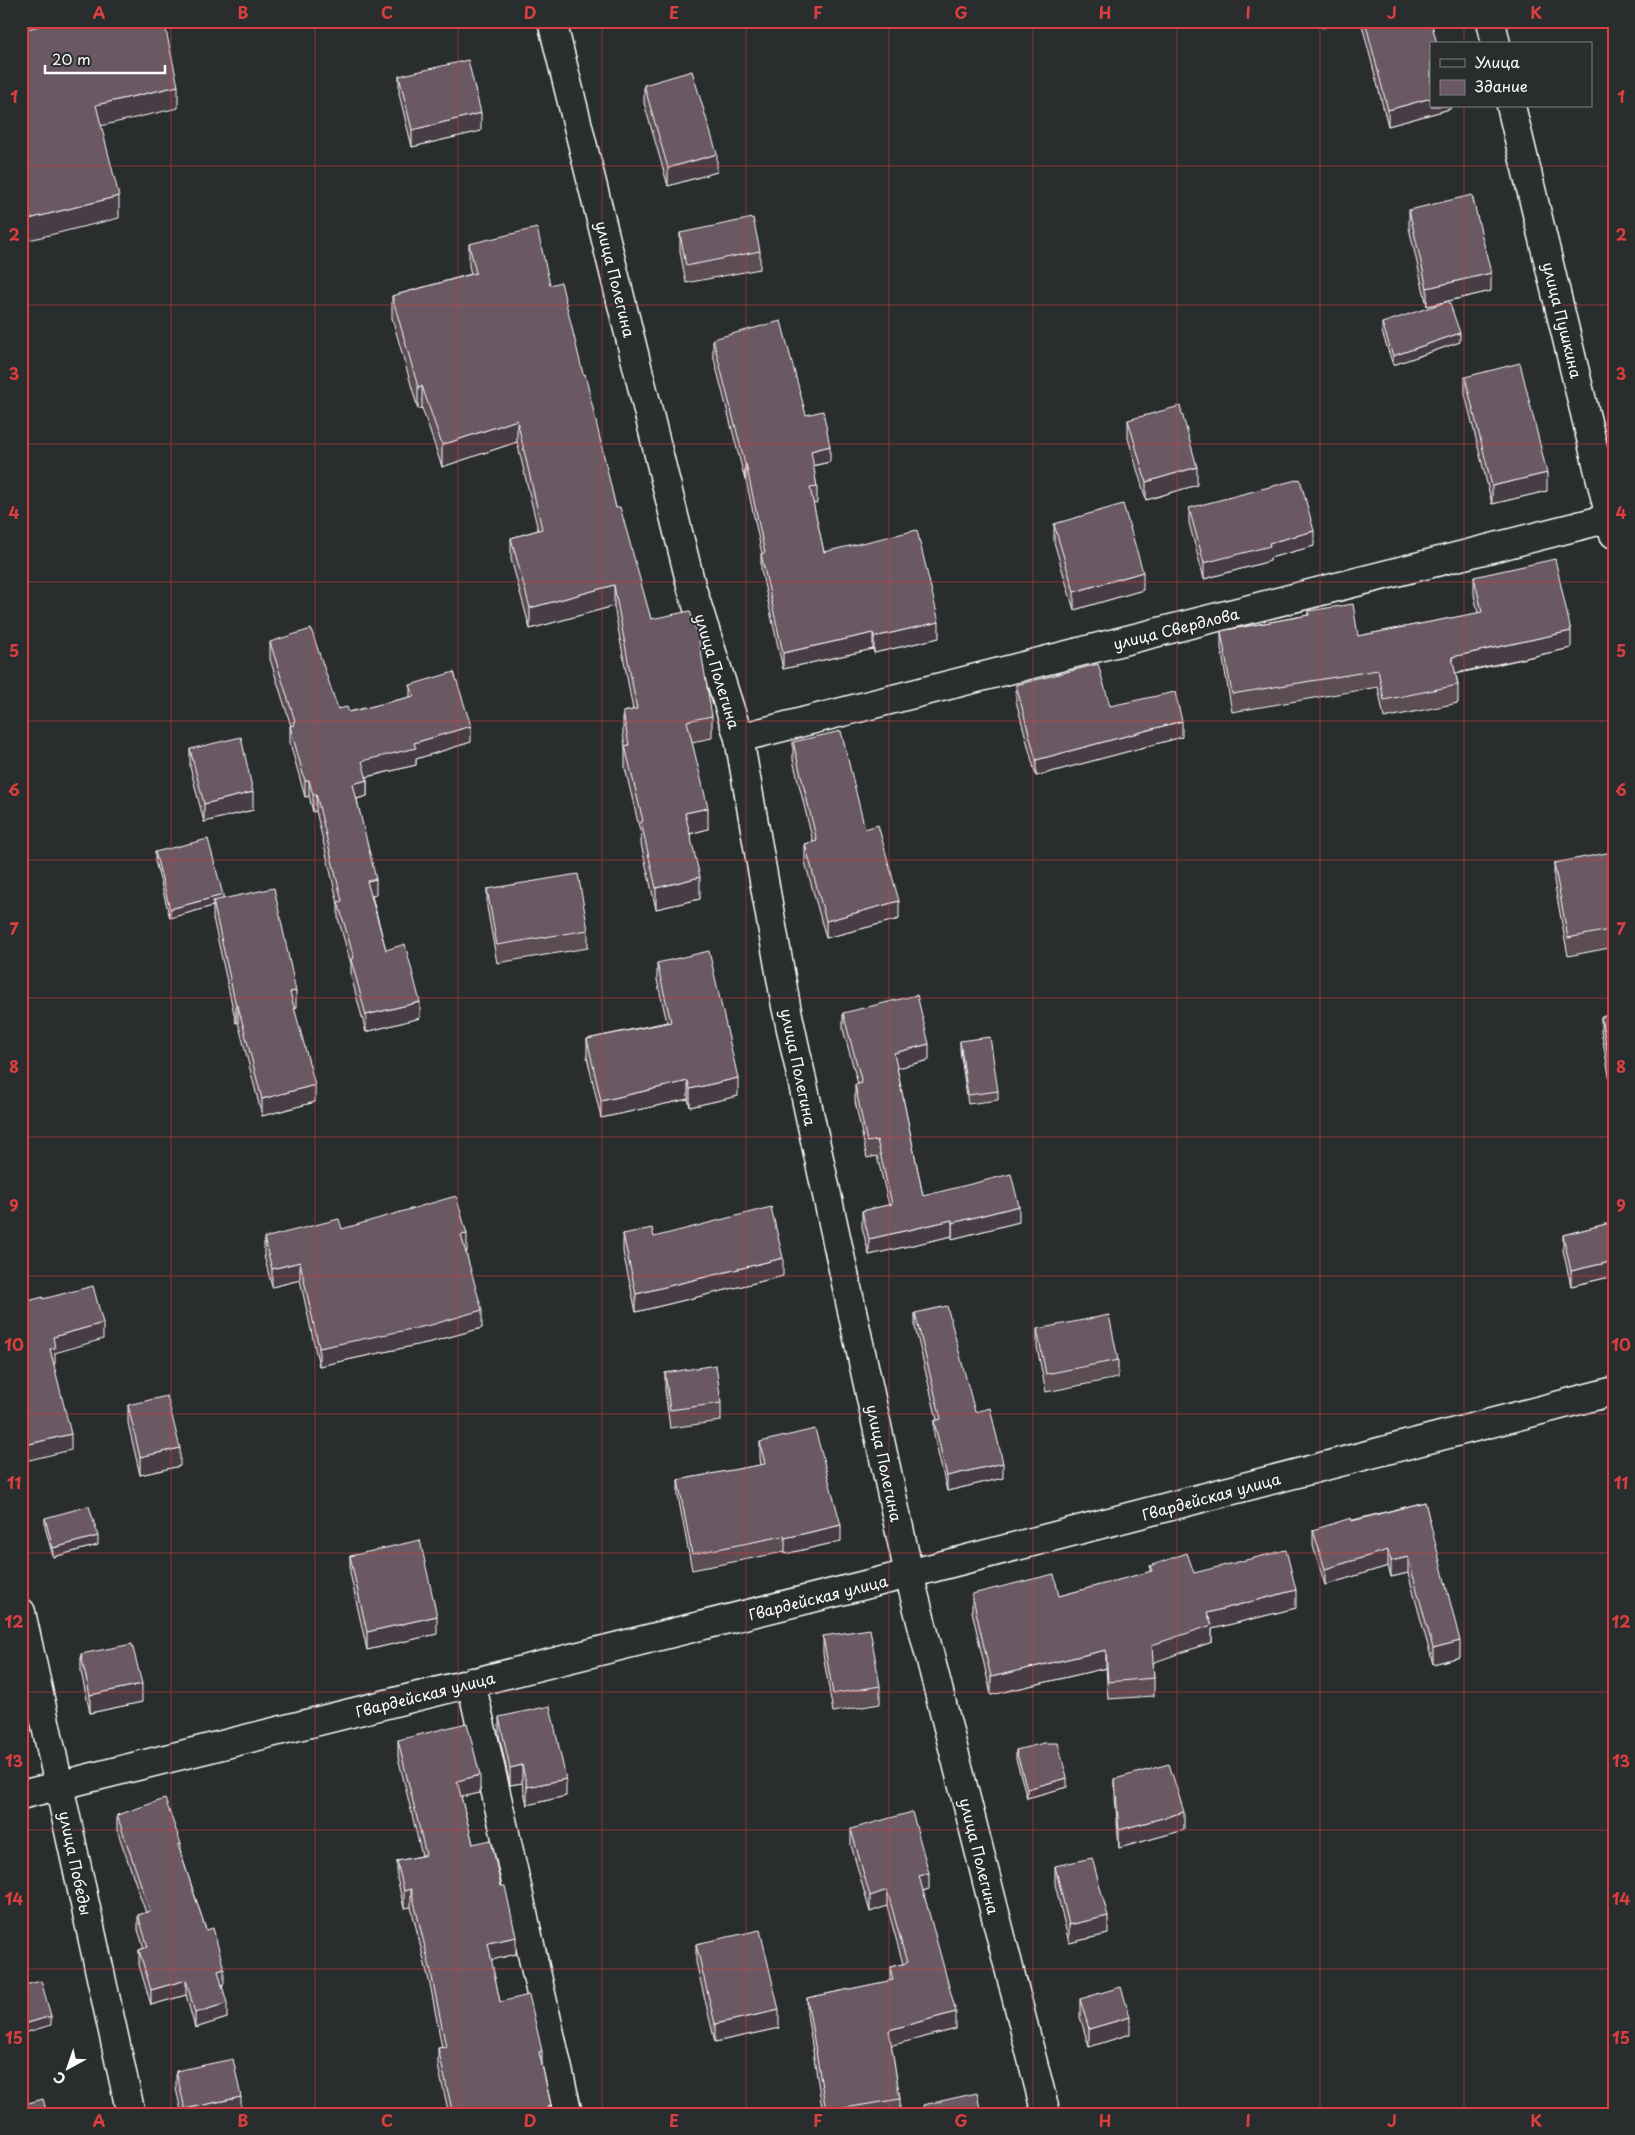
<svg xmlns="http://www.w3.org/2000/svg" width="1635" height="2135" viewBox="0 0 1635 2135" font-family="'Playpen Sans',sans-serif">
  <rect width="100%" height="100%" fill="#2a2d2e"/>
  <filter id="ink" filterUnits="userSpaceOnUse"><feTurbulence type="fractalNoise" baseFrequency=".02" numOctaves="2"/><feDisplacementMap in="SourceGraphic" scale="10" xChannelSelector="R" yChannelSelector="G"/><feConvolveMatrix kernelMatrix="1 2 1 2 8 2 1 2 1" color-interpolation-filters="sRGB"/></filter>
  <g filter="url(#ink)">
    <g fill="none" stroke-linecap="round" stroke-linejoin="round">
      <defs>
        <g id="minor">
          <path d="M552,21L692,589L739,738L786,1006L909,1574L1046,2114"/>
          <path d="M1491,21L1496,44"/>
          <path d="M1511,106L1614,534"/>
          <path d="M739,738L1614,517"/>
          <path d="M21,1612L131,2114"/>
          <path d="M471,1682L568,2114"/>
        </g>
        <path id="tertiary" d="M21,1795L909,1574L1614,1391"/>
      </defs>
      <use href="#minor" stroke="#fff" stroke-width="31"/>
      <use href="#tertiary" stroke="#fff" stroke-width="31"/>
      <use href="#minor" stroke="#2a2d2e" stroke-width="28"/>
      <use href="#tertiary" stroke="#2a2d2e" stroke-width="28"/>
    </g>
    <g fill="#5b4d54" stroke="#fff">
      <path d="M1361,21H1431L1450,106V109L1388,126Z"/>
      <path d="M399,76L481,131L412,147L399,94Z"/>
      <path d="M644,85L717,172L668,186L644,103Z"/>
      <path d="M1409,210L1491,291L1427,306L1409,228Z"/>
      <path d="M680,233L760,251V269L686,283L680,251Z"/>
      <path d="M469,244L550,285L583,374L616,508L651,619L712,716V738L692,742L708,829L690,834L700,899L656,909L641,844V835L625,768V746L623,734V712L633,710L614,606L530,629L511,559V538L538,530L517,442L442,467L422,408L418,409L392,318V296L471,274L469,266Z"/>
      <path d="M1382,323L1460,342L1393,365L1382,332Z"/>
      <path d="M713,339L806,415L830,462L813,466L817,487V503L813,504L824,552L939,638L874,653L873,649L783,669L761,570V554H762L746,480H745L713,355Z"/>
      <path d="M1465,377L1547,491L1492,504L1465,394Z"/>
      <path d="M1128,420L1197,485L1146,500L1128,438Z"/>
      <path d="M1189,508L1314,546L1270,558V561L1204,579L1189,523Z"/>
      <path d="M1054,524L1143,590L1074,610L1054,542Z"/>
      <path d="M1474,577L1571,648L1456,674L1458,685V703L1384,718L1378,687L1232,712L1221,648V631L1308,615V611L1358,636L1478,613L1474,595Z"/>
      <path d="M270,642L338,709L349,712L410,697V685L471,742L416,759V765L367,777V796L357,799L376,895L372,896L386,950L420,1018L366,1032L351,976V964L338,918V904L316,811L313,812L309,796L305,797L290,743V726H291L270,659Z"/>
      <path d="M1016,685L1110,706L1182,737L1036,776L1016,701Z"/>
      <path d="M793,742L865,829L899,919L826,938L805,862V844L813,842L793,760Z"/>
      <path d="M190,749L253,810L204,822L190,767Z"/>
      <path d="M155,852L223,899L296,1008H294L315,1102L262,1116L238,1022L236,1023L213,918V906L170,918L155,861Z"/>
      <path d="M1614,861V947L1568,956L1554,881V863Z"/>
      <path d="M487,889L588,930V948L497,963L487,907Z"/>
      <path d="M657,963L738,1096L690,1107L688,1099L601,1118L587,1057V1039L667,1022L657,980Z"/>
      <path d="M843,1013L929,1060L897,1068L923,1196L1019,1222L952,1239V1236L869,1255L862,1227V1211L889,1205L877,1156L867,1158L855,1101V1085L858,1084L843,1029Z"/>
      <path d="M1614,1014V1103L1601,1031V1017Z"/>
      <path d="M960,1041L998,1091V1100L968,1104L960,1050Z"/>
      <path d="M1614,1222V1276L1571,1286L1563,1250V1235Z"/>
      <path d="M342,1229L467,1252H466L482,1328L431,1342L319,1366L300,1280L272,1287L264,1256V1238Z"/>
      <path d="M623,1234L654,1237L783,1276L636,1312L623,1252Z"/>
      <path d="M915,1313L975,1412L1003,1478L947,1491L934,1436V1421L937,1420L915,1327Z"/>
      <path d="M1037,1329L1118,1360V1378L1046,1392L1037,1347Z"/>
      <path d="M665,1373L721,1403V1421L670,1428L665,1390Z"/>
      <path d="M128,1405L180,1466L140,1475L128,1423Z"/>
      <path d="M760,1442L841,1541L785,1554L784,1552L692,1570L678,1496V1480L761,1465L760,1458Z"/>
      <path d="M1425,1502L1460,1657L1433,1664L1408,1573L1391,1577L1388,1566L1325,1585L1313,1546V1530Z"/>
      <path d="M45,1518L98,1545L53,1557L45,1527Z"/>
      <path d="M350,1556L437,1634L367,1650L350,1573Z"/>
      <path d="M1150,1566L1194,1573L1296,1608L1212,1629V1642L1153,1662L1154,1678V1696L1108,1699L1106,1668L991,1695L972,1611V1594L1059,1596L1150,1572Z"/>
      <path d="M823,1636L880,1686V1704L833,1712L823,1654Z"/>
      <path d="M81,1654L142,1702L90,1713L81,1672Z"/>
      <path d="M499,1717L566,1796L527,1805L522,1783L510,1785L499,1735Z"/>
      <path d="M398,1740L480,1793L461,1797L473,1844L516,1954L491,1960L500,2002L542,2065L551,2114H449L438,2066V2048H442L431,1989L411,1907L404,1908L397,1878V1861L422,1856L398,1757Z"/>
      <path d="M1016,1750L1067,1787L1027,1798L1016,1759Z"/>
      <path d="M1115,1779L1184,1830L1119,1848L1115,1797Z"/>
      <path d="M117,1815L181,1854L224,1984L222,1985L227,2018L195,2028L186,1995L151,2005L139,1965V1950L144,1948L138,1930V1915L146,1913L117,1830Z"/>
      <path d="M851,1829L929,1889L923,1891L956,2029L891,2045L900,2099V2114H823L807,2014V1998L890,1981V1967L903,1964L887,1906L870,1912L851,1845Z"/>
      <path d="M1055,1866L1108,1934L1069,1943L1055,1884Z"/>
      <path d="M696,1944L779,2028L715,2042L696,1962Z"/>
      <path d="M1080,1999L1130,2034L1089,2047L1080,2017Z"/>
      <path d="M176,2071L241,2114H182L176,2089Z"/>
    </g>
    <g fill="#4a3e45" stroke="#fff">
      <path d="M1322,21H1347L1322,28Z"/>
      <path d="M178,86V108L96,127V105Z"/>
      <path d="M1431,98V106H1450V109L1388,126V110Z"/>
      <path d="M481,113V131L412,147V130Z"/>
      <path d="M717,154V172L668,186V168Z"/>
      <path d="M119,196V218L21,242V221Z"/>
      <path d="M1491,273V291L1427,306V288Z"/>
      <path d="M1460,333V342L1393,365V356Z"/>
      <path d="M422,386V408L418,409V387Z"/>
      <path d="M517,420V442L442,467V445Z"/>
      <path d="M830,446V462L811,466V451Z"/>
      <rect x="745" y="464" width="1" height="16"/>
      <path d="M1197,467V485L1146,500V482Z"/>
      <path d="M1547,473V491L1492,504V486Z"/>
      <path d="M1314,531V546L1270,558V561L1204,579V563L1269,543Z"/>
      <path d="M1143,572V590L1074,610V592Z"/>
      <path d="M614,585V606L530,629V608Z"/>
      <path d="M939,622V638L874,653V637Z"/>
      <path d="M1571,631V648L1452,674V657Z"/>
      <path d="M873,633V649L783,669V653Z"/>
      <path d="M1182,721V737L1036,776V760Z"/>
      <path d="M471,726V742L416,759V765L362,778V761L414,743Z"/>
      <path d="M309,780V796L305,797V781Z"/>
      <path d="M367,780V796L353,800V784Z"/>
      <path d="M253,792V810L204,822V804Z"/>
      <path d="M316,794V811L313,812V795Z"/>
      <path d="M708,808V829L685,835V813Z"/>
      <path d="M700,877V899L656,909V888Z"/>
      <path d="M376,879V895L367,897V881Z"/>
      <path d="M223,895V904L213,901V906L170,918V909Z"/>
      <path d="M899,901V919L826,938V921Z"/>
      <path d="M296,991V1008L290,1009V992Z"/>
      <path d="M420,1002V1018L366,1032V1015Z"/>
      <path d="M236,1006H238V1022L236,1023Z"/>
      <path d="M929,1044V1060L894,1069V1053Z"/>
      <path d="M738,1078V1096L690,1107V1089Z"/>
      <path d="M688,1081V1099L601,1118V1101Z"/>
      <path d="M315,1085V1102L262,1116V1099Z"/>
      <path d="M25,1206V1224L21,1225V1208Z"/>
      <path d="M1019,1206V1222L952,1239V1223Z"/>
      <path d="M952,1220V1236L869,1255V1239Z"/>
      <path d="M467,1234V1252L461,1253V1235Z"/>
      <path d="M783,1258V1276L636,1312V1294Z"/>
      <path d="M1614,1261V1276L1571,1286V1271Z"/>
      <path d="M300,1262V1280L272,1287V1269Z"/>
      <path d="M482,1310V1328L431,1342L319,1366V1348Z"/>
      <path d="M103,1323V1339L55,1353V1364L50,1365V1349L53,1337Z"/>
      <path d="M71,1434V1450L21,1462V1446Z"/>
      <path d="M180,1448V1466L140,1475V1457Z"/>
      <path d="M1003,1463V1478L947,1491V1476Z"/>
      <path d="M841,1525V1541L785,1554V1538Z"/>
      <path d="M98,1536V1545L53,1557V1548Z"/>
      <path d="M1388,1550V1566L1325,1585V1569Z"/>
      <path d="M1408,1557V1573L1391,1577V1561Z"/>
      <path d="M1296,1590V1608L1212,1629V1642L1152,1663V1645L1207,1613Z"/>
      <path d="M437,1616V1634L367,1650V1632Z"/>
      <path d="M1460,1641V1657L1433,1664V1648Z"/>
      <path d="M1106,1650V1668L991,1695V1677Z"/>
      <path d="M142,1684V1702L90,1713V1695Z"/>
      <path d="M522,1765V1783L510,1785V1768Z"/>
      <path d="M480,1775V1793L457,1798V1781Z"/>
      <path d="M1067,1778V1787L1027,1798V1789Z"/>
      <path d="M566,1779V1796L527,1805V1787Z"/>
      <path d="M1184,1812V1830L1119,1848V1830Z"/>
      <path d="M181,1844V1859L178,1845Z"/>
      <path d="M929,1873V1889L919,1892V1876Z"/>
      <path d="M411,1889V1907L404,1908V1891Z"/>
      <path d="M887,1890V1906L870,1912V1896Z"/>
      <path d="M1108,1916V1934L1069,1943V1925Z"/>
      <path d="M516,1937V1954L488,1961V1943Z"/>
      <path d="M224,1969V1984L218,1986V1971Z"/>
      <path d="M186,1980V1995L151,2005V1990Z"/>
      <path d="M227,2003V2018L195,2028V2013Z"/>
      <path d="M779,2010V2028L715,2042V2024Z"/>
      <path d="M956,2012V2029L889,2046V2030Z"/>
      <path d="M51,2016V2025L21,2034V2025Z"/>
      <path d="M1130,2017V2034L1089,2047V2029Z"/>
      <path d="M542,2051V2068L539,2052Z"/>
      <path d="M241,2097V2114H185V2109Z"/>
      <path d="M551,2105V2114H548V2106Z"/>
    </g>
    <g fill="#6a5962" stroke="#fff">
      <path d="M21,21H25L27,29L58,21H164L178,86L96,105L119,196L21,221Z"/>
      <path d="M1365,21H1431L1437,44H1431V98L1388,110Z"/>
      <path d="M468,60L481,113L412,130L399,76Z"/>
      <path d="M692,71L717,154L668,168L644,85Z"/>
      <path d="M1472,195L1491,273L1427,288L1409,210Z"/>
      <path d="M753,218L760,251L686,266L680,233Z"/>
      <path d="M537,228L550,285L561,282L583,374H585L616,508L620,507L651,619L690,611L699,640L712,716L687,721L708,808L685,813L700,877L656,888L641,822L643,821L625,746L629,745L623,712L637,709L614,585L530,608L511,538L542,529L517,420L442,445L422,386L418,387L392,296L476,273L469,244Z"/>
      <path d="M1449,301L1460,333L1393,356L1382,323Z"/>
      <path d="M781,321L806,415L823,411L830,446L811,451L817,487L810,488L824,552L917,530L939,622L874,637L873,633L783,653L761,554L765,553L746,464H745L713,339Z"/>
      <path d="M1520,363L1547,473L1492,486L1465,377Z"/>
      <path d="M1180,406L1197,467L1146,482L1128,420Z"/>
      <path d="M1300,479L1314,531L1269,543L1270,546L1204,563L1189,508Z"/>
      <path d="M1123,504L1143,572L1074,592L1054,524Z"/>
      <path d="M1555,559L1571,631L1452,657L1458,685L1384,700L1378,670L1232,694L1221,631L1309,615L1308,611L1353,604L1358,636L1482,612L1474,577Z"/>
      <path d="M311,629L338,709L347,707L349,712L414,696L410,685L454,672L471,726L414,743L416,748L362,761L367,780L353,784L376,879L367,881L386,950L405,944L420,1002L366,1015L351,959L354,958L338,902L342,901L316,794L313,795L309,780L305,781L290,726L294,725L293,722L295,721L270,642Z"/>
      <path d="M1098,664L1110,706L1175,692L1182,721L1036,760L1016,685Z"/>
      <path d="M841,731L865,829L878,825L899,901L826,921L805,844L817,841L793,742Z"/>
      <path d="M241,737L253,792L204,804L190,749Z"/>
      <path d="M208,839L223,895L170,909L155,852Z"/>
      <path d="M1612,852L1614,861V929L1568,938L1554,863Z"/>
      <path d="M578,874L588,930L497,945L487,889Z"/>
      <path d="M274,888L296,991L290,992L315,1085L262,1099L238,1006H236L213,901Z"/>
      <path d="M709,951L738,1078L690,1089L688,1081L601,1101L587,1039L671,1022L657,963Z"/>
      <path d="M917,995L929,1044L894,1053L923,1196L1011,1174L1019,1206L952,1223V1220L869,1239L862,1211L892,1204L877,1140L867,1142L855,1085L862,1083L843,1013Z"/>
      <path d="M1614,1014V1088L1601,1017Z"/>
      <path d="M990,1037L998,1091L968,1095L960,1041Z"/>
      <path d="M21,1196L25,1206L21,1208Z"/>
      <path d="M456,1196L467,1234L461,1235L482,1310L431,1325L319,1348L300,1262L272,1269L264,1238L339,1219L342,1229Z"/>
      <path d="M771,1207L783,1258L636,1294L623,1234L652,1228L654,1237Z"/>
      <path d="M1614,1222V1261L1571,1271L1563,1235Z"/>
      <path d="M93,1286L103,1323L53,1337L55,1348L50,1349L71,1434L21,1446V1303L43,1297V1299Z"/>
      <path d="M947,1306L975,1412L990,1408L1003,1463L947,1476L934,1421L941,1419L915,1313Z"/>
      <path d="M1109,1315L1118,1360L1046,1374L1037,1329Z"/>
      <path d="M716,1365L721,1403L670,1410L665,1373Z"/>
      <path d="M167,1396L180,1448L140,1457L128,1405Z"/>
      <path d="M815,1429L841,1525L785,1538L784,1536L692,1554L678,1480L765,1464L760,1442Z"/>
      <path d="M1425,1502L1460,1641L1433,1648L1408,1557L1391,1561L1388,1550L1325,1569L1313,1530L1351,1518L1352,1521Z"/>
      <path d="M89,1506L98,1536L53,1548L45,1518Z"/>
      <path d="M420,1540L437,1616L367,1632L350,1556Z"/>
      <path d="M1286,1550L1296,1590L1207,1613L1212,1625L1152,1645L1154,1678L1108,1682L1106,1650L991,1677L972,1594L1054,1574L1059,1596L1152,1571L1150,1566L1187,1553L1194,1573Z"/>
      <path d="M870,1629L880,1686L833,1694L823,1636Z"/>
      <path d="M132,1644L142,1684L90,1695L81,1654Z"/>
      <path d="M550,1706L566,1779L527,1787L522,1765L510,1768L499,1717Z"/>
      <path d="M467,1723L480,1775L457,1781L473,1844L491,1840L501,1886H505L516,1937L488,1943L500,2002L529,1995L542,2051L539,2052L551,2105L548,2106L550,2114H453L438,2048L446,2047L431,1972L411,1889L404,1891L397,1861L426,1855L398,1740Z"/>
      <path d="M1044,1743H1058L1067,1778L1027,1789L1016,1750Z"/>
      <path d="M1169,1764L1184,1812L1119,1830L1115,1779Z"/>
      <path d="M165,1799L181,1844L178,1845L206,1930L213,1928L224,1969L218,1971L227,2003L195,2013L186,1980L151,1990L139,1950L148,1947L138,1915L150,1911L117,1815Z"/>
      <path d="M912,1812L929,1873L919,1876L956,2012L889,2030L900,2099L826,2111L807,1998L893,1980L890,1967L907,1963L887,1890L870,1896L851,1829Z"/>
      <path d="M1092,1858L1108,1916L1069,1925L1055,1866Z"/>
      <path d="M760,1930L779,2010L715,2024L696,1944Z"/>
      <path d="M41,1981L51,2016L21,2025V1986Z"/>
      <path d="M1121,1987L1130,2017L1089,2029L1080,1999Z"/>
      <path d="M233,2059L241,2097L185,2109L176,2071Z"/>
      <path d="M977,2093L981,2114H925L923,2105Z"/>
      <path d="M43,2099L47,2114H21V2105Z"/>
    </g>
  </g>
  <path fill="none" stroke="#da3e3e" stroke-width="1" stroke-opacity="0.55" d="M171,21V2114M315,21V2114M458,21V2114M602,21V2114M746,21V2114M889,21V2114M1033,21V2114M1177,21V2114M1320,21V2114M1464,21V44M1464,106V2114M21,166H1614M21,305H1614M21,444H1614M21,582H1614M21,721H1614M21,860H1614M21,998H1614M21,1137H1614M21,1276H1614M21,1414H1614M21,1553H1614M21,1692H1614M21,1830H1614M21,1969H1614"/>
  <g text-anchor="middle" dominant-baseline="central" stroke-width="4" stroke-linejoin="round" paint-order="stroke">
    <g font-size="15" fill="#fff" stroke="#2a2d2e">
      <text transform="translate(616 279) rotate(76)">улица Полегина</text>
      <text transform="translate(1563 320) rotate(76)">улица Пушкина</text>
      <text transform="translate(1176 628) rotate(-14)">улица Свердлова</text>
      <text transform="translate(718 671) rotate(73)">улица Полегина</text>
      <text transform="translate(799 1067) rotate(78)">улица Полегина</text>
      <text transform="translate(885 1463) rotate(78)">улица Полегина</text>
      <text transform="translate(1211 1496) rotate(-15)">Гвардейская улица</text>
      <text transform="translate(818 1597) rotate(-14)">Гвардейская улица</text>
      <text transform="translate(425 1694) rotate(-14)">Гвардейская улица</text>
      <text transform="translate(980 1856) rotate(76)">улица Полегина</text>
      <text transform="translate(76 1863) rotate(78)">улица Победы</text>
    </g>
  </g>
  <rect width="1635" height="2135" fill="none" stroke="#2a2d2e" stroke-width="55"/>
  <rect x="1430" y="42" width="162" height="65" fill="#2a2d2e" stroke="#7f8182"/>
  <rect x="1440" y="59" width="25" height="8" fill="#2a2d2e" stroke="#7f8182"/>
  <text x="1475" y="68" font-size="15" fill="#ffffff">Улица</text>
  <rect x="1440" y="80" width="25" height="15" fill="#6a5962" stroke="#7f8182"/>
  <text x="1475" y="92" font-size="15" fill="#ffffff">Здание</text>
  <g transform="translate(68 2068) rotate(220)" stroke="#2a2d2e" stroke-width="4" paint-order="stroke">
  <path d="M0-4L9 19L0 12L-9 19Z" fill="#ffffff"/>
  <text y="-8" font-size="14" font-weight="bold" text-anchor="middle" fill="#ffffff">С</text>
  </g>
  <path d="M45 65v8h120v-8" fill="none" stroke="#ffffff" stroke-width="2.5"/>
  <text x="52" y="65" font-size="15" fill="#ffffff" stroke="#2a2d2e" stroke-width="4" paint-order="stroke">20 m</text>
  <rect x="28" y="28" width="1580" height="2080" fill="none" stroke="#da3e3e" stroke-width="2"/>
  <g font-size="16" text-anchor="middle" font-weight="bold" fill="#da3e3e">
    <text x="99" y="19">A</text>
    <text x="243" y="19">B</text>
    <text x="387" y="19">C</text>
    <text x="530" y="19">D</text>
    <text x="674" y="19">E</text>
    <text x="818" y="19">F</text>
    <text x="961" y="19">G</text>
    <text x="1105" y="19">H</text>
    <text x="1248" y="19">I</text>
    <text x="1392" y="19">J</text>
    <text x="1536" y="19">K</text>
    <text x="14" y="103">1</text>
    <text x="1621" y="103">1</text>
    <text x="14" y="241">2</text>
    <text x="1621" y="241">2</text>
    <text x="14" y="380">3</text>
    <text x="1621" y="380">3</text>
    <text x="14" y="519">4</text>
    <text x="1621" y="519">4</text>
    <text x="14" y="657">5</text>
    <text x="1621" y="657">5</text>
    <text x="14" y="796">6</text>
    <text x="1621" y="796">6</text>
    <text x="14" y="935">7</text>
    <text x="1621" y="935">7</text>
    <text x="14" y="1073">8</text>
    <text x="1621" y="1073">8</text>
    <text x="14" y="1212">9</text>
    <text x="1621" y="1212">9</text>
    <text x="14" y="1351">10</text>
    <text x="1621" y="1351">10</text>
    <text x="14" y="1489">11</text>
    <text x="1621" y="1489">11</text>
    <text x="14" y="1628">12</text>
    <text x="1621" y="1628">12</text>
    <text x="14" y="1767">13</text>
    <text x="1621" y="1767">13</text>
    <text x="14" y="1905">14</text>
    <text x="1621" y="1905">14</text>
    <text x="14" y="2044">15</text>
    <text x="1621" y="2044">15</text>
    <text x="99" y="2127">A</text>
    <text x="243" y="2127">B</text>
    <text x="387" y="2127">C</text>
    <text x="530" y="2127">D</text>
    <text x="674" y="2127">E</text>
    <text x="818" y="2127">F</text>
    <text x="961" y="2127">G</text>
    <text x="1105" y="2127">H</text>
    <text x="1248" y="2127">I</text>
    <text x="1392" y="2127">J</text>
    <text x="1536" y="2127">K</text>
  </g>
</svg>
